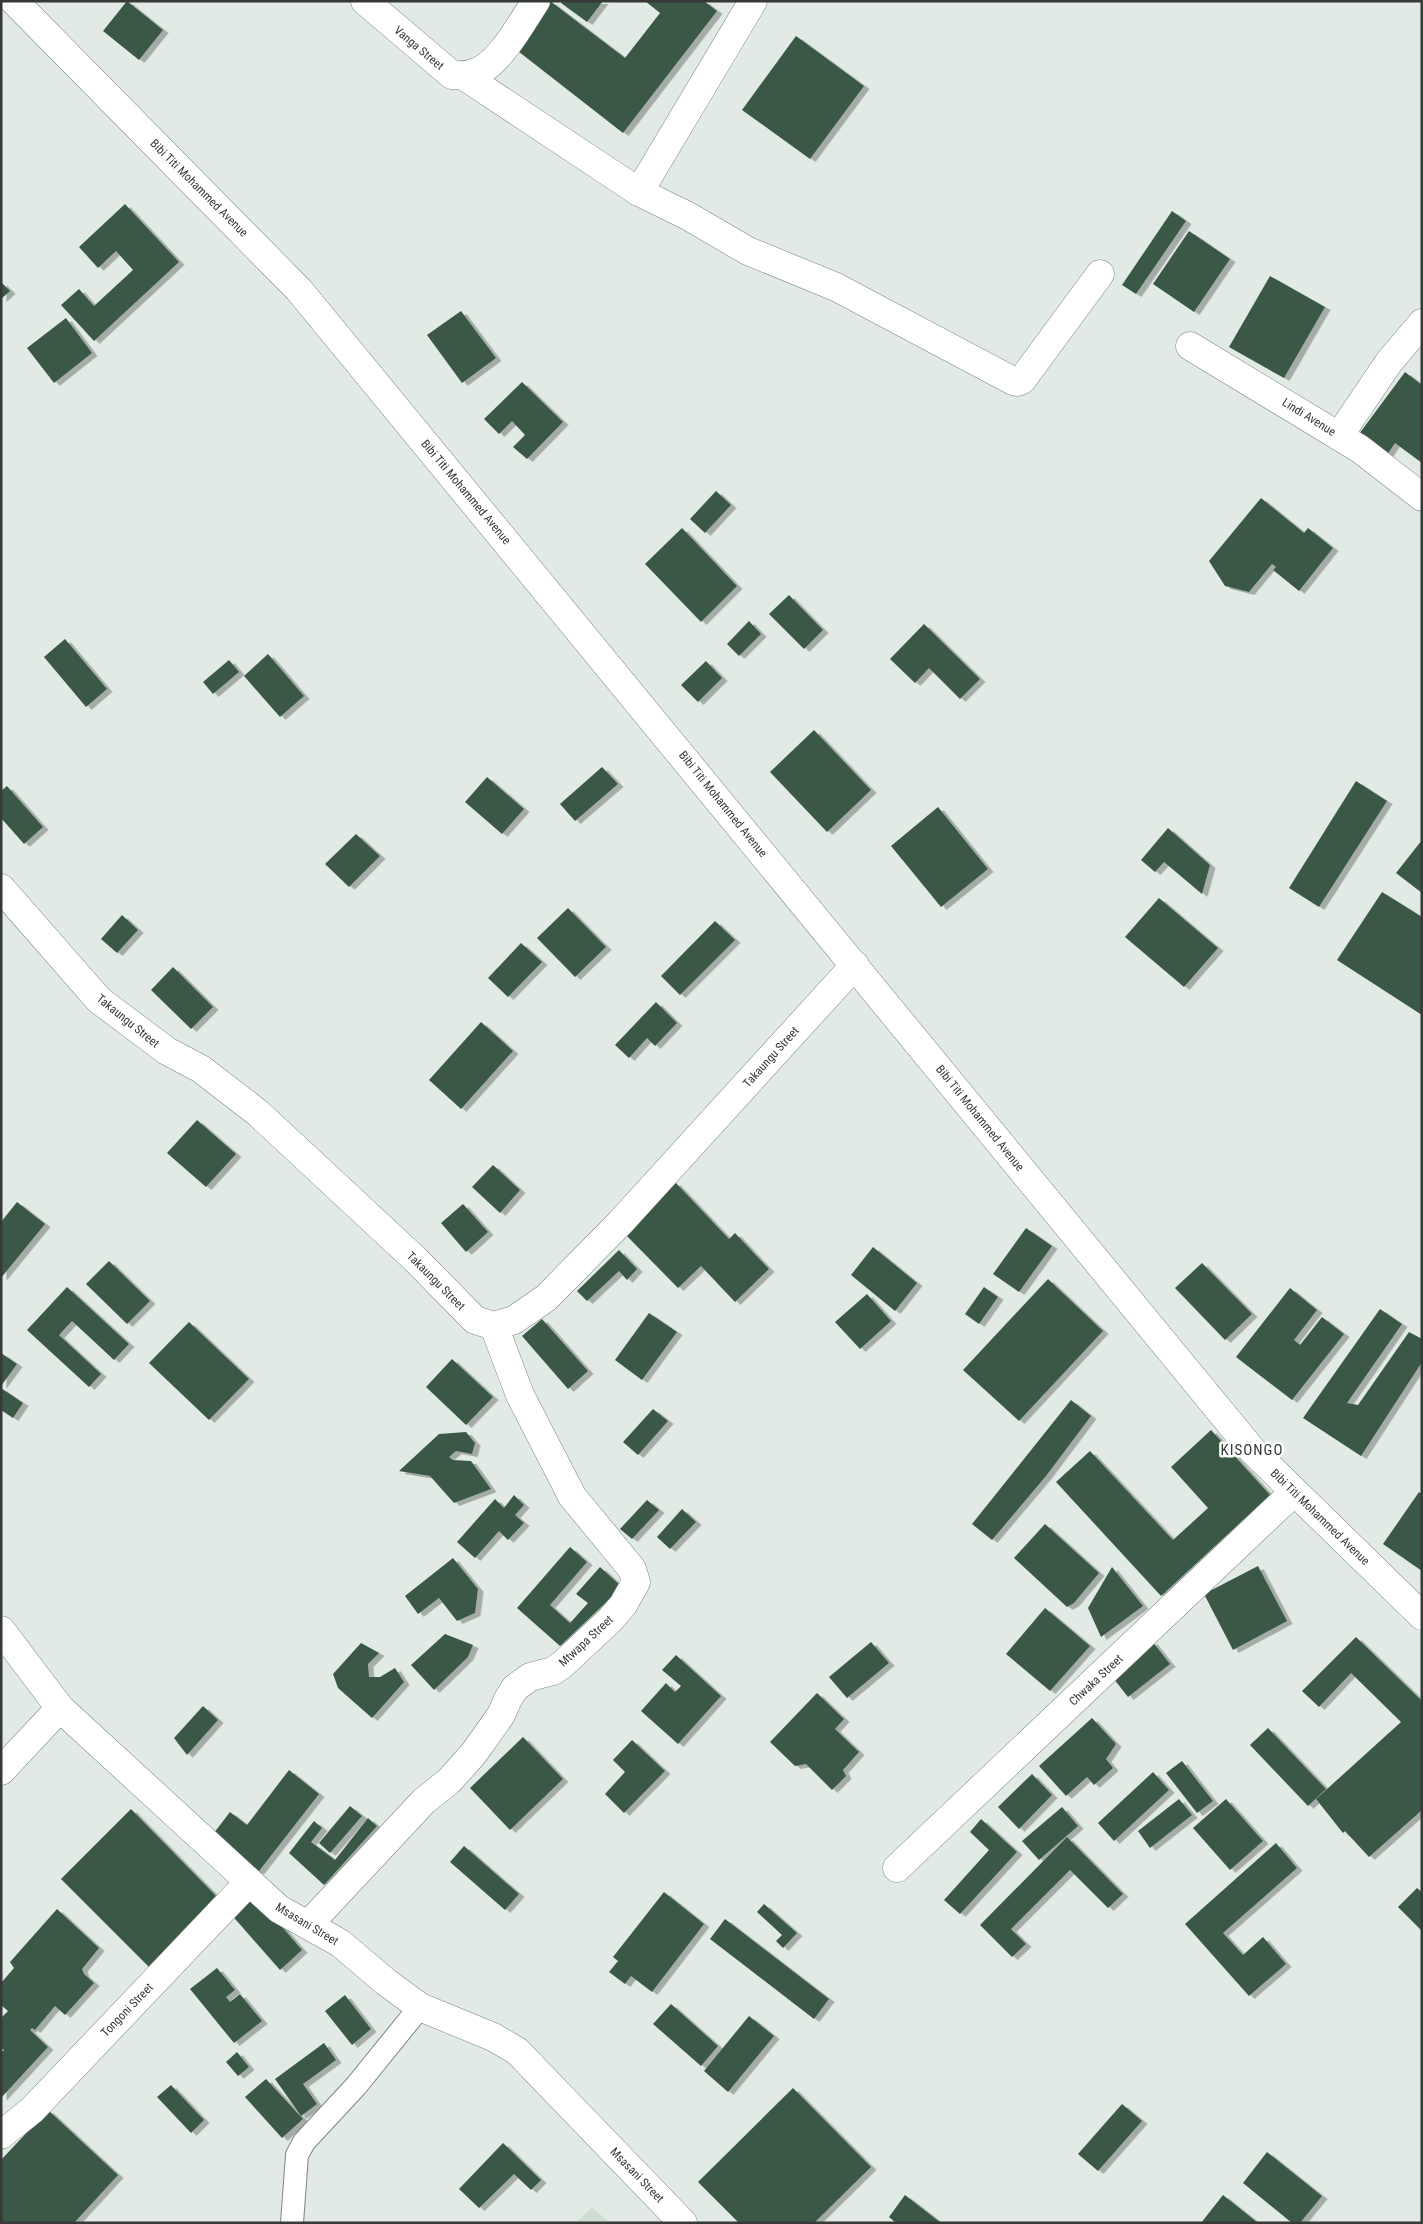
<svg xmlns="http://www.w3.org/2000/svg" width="1423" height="2224" viewBox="0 0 1423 2224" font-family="'Roboto Condensed',sans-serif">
  <defs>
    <filter id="shadow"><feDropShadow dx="5.5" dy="3" stdDeviation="0" flood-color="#0004"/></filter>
  </defs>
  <rect width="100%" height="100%" fill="#e1eae4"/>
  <path fill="#cfddd3" d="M592,2207L610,2223H576Z"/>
  <g fill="#3a5947" filter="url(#shadow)">
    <path d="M127,1L163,30L139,60L103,31Z"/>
    <path d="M550,1L625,58L660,13L645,1H704L717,11L623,133L514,48Z"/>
    <path d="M562,1H603L587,22L561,3Z"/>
    <path d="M796,36L864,86L810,159L742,110Z"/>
    <path d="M125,204L179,262L94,341L61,305L79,289L94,306L133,270L116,251L98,268L79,247Z"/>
    <path d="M1172,211L1186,221L1136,294L1122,285Z"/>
    <path d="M1189,231L1230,259L1194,312L1153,284Z"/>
    <path d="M1270,276L1325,307L1284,378L1229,347Z"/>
    <path d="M1,282L10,291L1,299Z"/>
    <path d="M461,311L496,358L462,383L427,335Z"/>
    <path d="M66,318L92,353L54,383L27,348Z"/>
    <path d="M1405,372L1422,385V463L1395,443L1387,455L1359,434Z"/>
    <path d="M522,382L563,422L527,459L513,447L525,435L512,421L499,434L484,419Z"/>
    <path d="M716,491L731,505L705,533L690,519Z"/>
    <path d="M1261,498L1304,533L1308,528L1333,548L1299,591L1273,570L1276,567L1272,564L1249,592L1225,586L1209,561Z"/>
    <path d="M682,528L737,586L701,622L645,564Z"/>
    <path d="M789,595L823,630L804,649L769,614Z"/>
    <path d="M749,621L761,634L739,656L727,644Z"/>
    <path d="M924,624L980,679L960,699L929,668L915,683L890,659Z"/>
    <path d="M65,639L107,689L86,707L44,657Z"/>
    <path d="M268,654L304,696L280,717L244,676Z"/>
    <path d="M229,660L239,672L213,694L203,682Z"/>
    <path d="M706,661L722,678L698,702L681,685Z"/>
    <path d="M814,730L871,790L827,832L770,772Z"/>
    <path d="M602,767L618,784L575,821L560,804Z"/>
    <path d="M487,777L524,809L502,834L465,802Z"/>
    <path d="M1356,781L1387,801L1319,907L1289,888Z"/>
    <path d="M7,786L43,827L24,844L1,818V791Z"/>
    <path d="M938,807L988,869L941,907L891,846Z"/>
    <path d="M1168,828L1210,865L1202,894L1164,862L1155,872L1141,860Z"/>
    <path d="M356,834L380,856L349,887L325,864Z"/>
    <path d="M1422,840V893L1396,873Z"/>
    <path d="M1382,892L1422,917V1015L1337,960Z"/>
    <path d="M1159,898L1218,948L1184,987L1125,937Z"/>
    <path d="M568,908L606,947L575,977L537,938Z"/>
    <path d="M122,915L138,930L117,953L101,939Z"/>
    <path d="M715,921L735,940L680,995L661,976Z"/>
    <path d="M521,943L542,962L508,997L488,978Z"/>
    <path d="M173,967L213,1007L191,1029L151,990Z"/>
    <path d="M656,1002L677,1023L655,1046L647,1038L629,1058L615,1045Z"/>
    <path d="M481,1022L513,1051L461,1109L429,1080Z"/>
    <path d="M197,1120L236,1154L206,1187L167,1153Z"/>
    <path d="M493,1165L520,1190L500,1213L472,1187Z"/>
    <path d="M675,1182L729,1239L735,1233L769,1269L735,1302L701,1266L678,1288L623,1232Z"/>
    <path d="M17,1202L45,1224L1,1278V1222Z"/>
    <path d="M463,1204L488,1232L466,1252L441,1223Z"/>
    <path d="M1026,1228L1052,1246L1019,1292L993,1274Z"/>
    <path d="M873,1247L917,1283L895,1311L851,1275Z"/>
    <path d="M619,1250L637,1269L627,1280L619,1271L587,1301L577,1291Z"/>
    <path d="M109,1261L150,1301L127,1324L86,1284Z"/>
    <path d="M1202,1263L1252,1314L1225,1340L1175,1288Z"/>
    <path d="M1048,1279L1103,1331L1019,1421L963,1370Z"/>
    <path d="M67,1287L129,1344L114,1360L72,1321L59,1335L101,1374L89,1387L27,1330Z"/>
    <path d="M984,1287L998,1297L979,1324L965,1314Z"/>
    <path d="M1290,1288L1317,1310L1294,1340L1300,1345L1322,1317L1344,1334L1292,1400L1236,1357Z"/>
    <path d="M867,1294L891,1321L860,1349L835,1322Z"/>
    <path d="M1380,1309L1402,1324L1347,1403L1358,1405L1409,1332L1422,1339V1362L1361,1456L1303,1418Z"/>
    <path d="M649,1313L677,1332L642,1380L615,1360Z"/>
    <path d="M542,1319L588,1371L568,1389L522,1336Z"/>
    <path d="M189,1322L249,1379L209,1420L149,1363Z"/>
    <path d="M1,1353L17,1364L1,1386Z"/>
    <path d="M452,1359L493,1397L466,1425L426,1387Z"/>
    <path d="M1,1388L23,1403L13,1418L1,1410Z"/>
    <path d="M1071,1400L1091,1416L1046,1476L992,1540L972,1524Z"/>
    <path d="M653,1409L668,1421L638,1455L623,1442Z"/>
    <path d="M1211,1430L1270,1495L1161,1596L1056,1482L1090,1451L1173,1540L1208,1508L1171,1467Z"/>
    <path d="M466,1432L475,1443L472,1454L456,1451L449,1457L453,1460L471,1461L491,1489L454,1503L430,1476L399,1471L439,1434Z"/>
    <path d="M1419,1492L1422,1494V1571L1383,1544Z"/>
    <path d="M514,1495L524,1505L515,1515L524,1523L508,1540L499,1531L475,1558L457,1542L495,1499L504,1508Z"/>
    <path d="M647,1500L659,1510L632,1539L620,1529Z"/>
    <path d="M682,1509L696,1522L670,1549L657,1537Z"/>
    <path d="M1045,1524L1099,1573L1074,1603L1067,1607L1014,1558Z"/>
    <path d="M570,1547L587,1562L550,1605L570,1623L588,1603L576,1594L600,1567L622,1587L560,1646L517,1608Z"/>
    <path d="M453,1558L478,1589L475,1613L457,1621L439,1598L418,1614L405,1596Z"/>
    <path d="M1258,1566L1287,1621L1233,1650L1204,1594Z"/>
    <path d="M1112,1567L1143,1606L1101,1637L1088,1608Z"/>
    <path d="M1045,1608L1090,1646L1050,1691L1006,1654Z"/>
    <path d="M445,1634L473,1645L468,1657L434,1690L411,1665Z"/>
    <path d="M1356,1637L1422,1701V1810L1369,1857L1345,1831L1343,1833L1316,1799L1401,1722L1351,1673L1319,1707L1302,1691Z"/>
    <path d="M1152,1641L1170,1664L1128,1697L1110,1674Z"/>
    <path d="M871,1642L889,1663L847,1698L829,1677Z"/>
    <path d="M361,1643L379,1653L368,1664L369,1677H380L395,1668L404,1682L372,1718L338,1688L333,1674Z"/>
    <path d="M676,1655L721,1696L678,1744L641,1711L666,1683L675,1692L681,1686L662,1670Z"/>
    <path d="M817,1693L844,1719L835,1729L859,1752L843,1770L846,1776L832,1790L806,1764L795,1766L770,1742Z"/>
    <path d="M203,1706L218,1720L187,1755L174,1738Z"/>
    <path d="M1092,1718L1116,1744L1106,1759L1113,1768L1094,1785L1087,1777L1066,1796L1039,1766Z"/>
    <path d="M1268,1728L1326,1789L1308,1806L1250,1745Z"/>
    <path d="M523,1737L563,1779L510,1830L470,1788Z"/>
    <path d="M632,1740L665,1771L624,1813L605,1794L625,1772L613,1760Z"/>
    <path d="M1182,1761L1213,1801L1197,1813L1166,1773Z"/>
    <path d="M289,1770L319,1794L259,1871L239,1868L207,1842L230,1812L247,1825Z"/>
    <path d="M1153,1772L1169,1790L1114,1841L1098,1823Z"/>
    <path d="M1032,1774L1052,1795L1019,1829L998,1807Z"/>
    <path d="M1179,1799L1192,1815L1150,1848L1138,1831Z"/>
    <path d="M1226,1799L1263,1841L1230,1870L1193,1828Z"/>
    <path d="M350,1806L362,1816L330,1853L319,1843Z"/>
    <path d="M1062,1807L1078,1826L1039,1860L1022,1841Z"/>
    <path d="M131,1809L218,1898L153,1971L61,1879Z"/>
    <path d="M368,1818L377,1826L324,1885L289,1853L314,1821L322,1828L311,1842L335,1860Z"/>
    <path d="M981,1819L1017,1852L960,1914L944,1900L989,1850L970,1832Z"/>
    <path d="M1067,1837L1123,1894L1108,1908L1070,1870L1011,1929L1026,1944L1012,1957L980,1925Z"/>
    <path d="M1276,1843L1297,1868L1223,1933L1243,1955L1263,1937L1286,1964L1249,1996L1185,1924Z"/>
    <path d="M464,1846L519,1894L505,1910L450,1862Z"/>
    <path d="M1417,1888L1422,1892V1931L1398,1907Z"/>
    <path d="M252,1892L302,1950L280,1970L229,1912Z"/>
    <path d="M664,1892L704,1924L652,1992L631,1976L625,1984L609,1972L618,1961L613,1957Z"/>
    <path d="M764,1904L797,1933L783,1948L776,1941L782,1935L757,1912Z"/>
    <path d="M57,1909L99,1948L82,1969L84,1974L94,1983L65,2015L55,2006L35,2030L32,2028L30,2030L48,2047L1,2098V2053L4,2050L1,2048V2018L8,2011L1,2005V1983L14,1968L10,1962Z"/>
    <path d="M725,1919L829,1999L814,2019L710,1939Z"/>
    <path d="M217,1968L235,1990L226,1997L230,2002L240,1994L262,2021L234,2043L190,1989Z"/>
    <path d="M345,1995L371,2029L352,2045L325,2011Z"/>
    <path d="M671,2004L718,2046L701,2066L653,2024Z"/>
    <path d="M749,2016L774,2036L728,2092L704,2071Z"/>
    <path d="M324,2043L336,2060L303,2084L317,2104L301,2116L275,2079Z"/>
    <path d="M237,2052L249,2067L238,2076L226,2062Z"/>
    <path d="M266,2079L303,2119L282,2138L245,2097Z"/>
    <path d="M171,2085L204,2120L191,2133L157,2097Z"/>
    <path d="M793,2088L871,2167L814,2223H739L698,2182Z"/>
    <path d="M1122,2104L1142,2121L1098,2171L1078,2154Z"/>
    <path d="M48,2110L118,2175L74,2223H1V2160Z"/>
    <path d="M503,2143L541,2180L531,2190L514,2174L479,2208L459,2189Z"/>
    <path d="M1267,2152L1322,2196L1300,2223H1292L1243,2183Z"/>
    <path d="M905,2195L941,2223H896L889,2217Z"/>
    <path d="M1223,2195L1258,2223H1201Z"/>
  </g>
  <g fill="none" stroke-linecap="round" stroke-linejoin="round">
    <defs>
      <path id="service" d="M292,2223L297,2155L304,2142L356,2086L420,2007"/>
      <g id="minor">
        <path d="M365,1L452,75C461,76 470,75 479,71C501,61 522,22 536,1"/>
        <path d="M464,76L639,192L688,216L748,251L836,287L1013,381L1017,382L1022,380L1100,274"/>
        <path d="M639,192L753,1"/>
        <path d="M1190,346L1360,449L1422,497"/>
        <path d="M1339,436L1389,362L1422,323"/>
        <path d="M1,888L99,1000L167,1051L201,1069L258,1113L415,1259L475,1320L494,1326L514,1320L546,1298L619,1224L855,965"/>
        <path d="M1,1630L60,1708L279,1909L340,1943L386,1982L420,2007L493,2037L517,2051L683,2223"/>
        <path d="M1,1771L60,1708"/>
        <path d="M897,1868L1294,1492"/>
        <path d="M308,1925L424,1801L449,1781L474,1753L501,1715L508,1699L515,1688L530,1677L553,1671L562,1665L610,1620L623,1605L636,1582L632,1569L572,1496L520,1395L494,1326"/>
        <path d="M1,2135L32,2110L249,1882"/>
      </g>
      <path id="tertiary" d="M14,1L299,290L1252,1450L1422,1616"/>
    </defs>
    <use href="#service" stroke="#7f8681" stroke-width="24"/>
    <use href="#minor" stroke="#7f8681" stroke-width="29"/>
    <use href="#tertiary" stroke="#7f8681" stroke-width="29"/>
    <use href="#service" stroke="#fff" stroke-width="22"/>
    <use href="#minor" stroke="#fff" stroke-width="28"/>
    <use href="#tertiary" stroke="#fff" stroke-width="28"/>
  </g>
  <g text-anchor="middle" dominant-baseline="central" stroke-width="5" stroke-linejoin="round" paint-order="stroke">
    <g font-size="12" fill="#363937" stroke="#fff">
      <text transform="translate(419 48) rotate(40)">Vanga Street</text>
      <text transform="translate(199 188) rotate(45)">Bibi Titi Mohammed Avenue</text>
      <text transform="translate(1309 417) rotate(32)">Lindi Avenue</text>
      <text transform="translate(466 492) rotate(50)">Bibi Titi Mohammed Avenue</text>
      <text transform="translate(723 804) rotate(51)">Bibi Titi Mohammed Avenue</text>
      <text transform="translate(128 1021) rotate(39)">Takaungu Street</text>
      <text transform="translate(771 1057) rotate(-48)">Takaungu Street</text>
      <text transform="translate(980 1118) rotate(51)">Bibi Titi Mohammed Avenue</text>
      <text transform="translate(436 1281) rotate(45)">Takaungu Street</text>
      <text transform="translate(1320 1517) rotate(44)">Bibi Titi Mohammed Avenue</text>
      <text transform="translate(586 1641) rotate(-43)">Mtwapa Street</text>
      <text transform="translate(1096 1680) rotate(-43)">Chwaka Street</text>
      <text transform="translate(307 1924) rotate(31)">Msasani Street</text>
      <text transform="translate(127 2010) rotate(-46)">Tongoni Street</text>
      <text transform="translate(637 2175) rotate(46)">Msasani Street</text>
    </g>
    <g font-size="15" letter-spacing="1" fill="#363937" stroke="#fff">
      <text x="1252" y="1450">KISONGO</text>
    </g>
  </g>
  <rect width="1423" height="2224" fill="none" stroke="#363937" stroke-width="5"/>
</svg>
